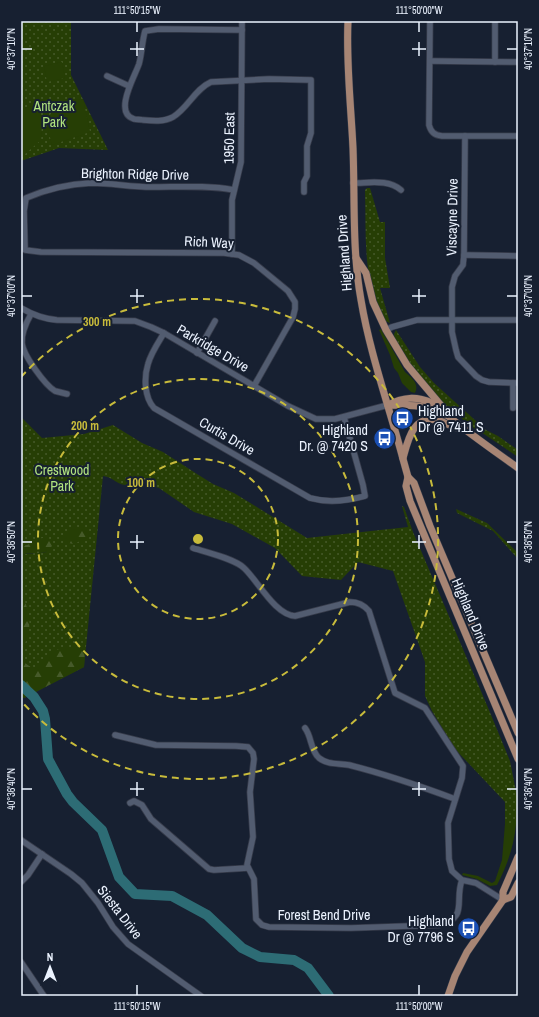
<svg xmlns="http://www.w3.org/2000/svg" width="539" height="1017" viewBox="0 0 539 1017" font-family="'Archivo Narrow',sans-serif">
  <defs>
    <pattern id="grass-dots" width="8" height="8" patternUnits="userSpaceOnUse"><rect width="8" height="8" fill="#263e05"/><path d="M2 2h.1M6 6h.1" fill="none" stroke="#465a2a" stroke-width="1.8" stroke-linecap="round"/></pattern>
    <pattern id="forest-firs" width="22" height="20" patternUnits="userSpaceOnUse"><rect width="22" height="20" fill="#263e05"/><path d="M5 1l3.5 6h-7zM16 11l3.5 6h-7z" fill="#465a2a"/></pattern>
  </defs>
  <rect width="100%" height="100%" fill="#172031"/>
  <g fill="url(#grass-dots)">
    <path d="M21,21H71V75L108,150L59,148L21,161Z"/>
    <path d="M367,188H370L380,222H385V258L390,288H380L390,323L385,321C379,307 373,294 370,280C364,251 366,220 365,190Z"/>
    <path d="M396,330L420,367L434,383L486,430L498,436L518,450V457L478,430H476L439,400L409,364L405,354L395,340L394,334Z"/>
    <path d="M21,417L42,438L84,434L113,425L142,443L163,452L197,474L213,484L234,493L307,538L408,527L402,506L404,507L413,532L489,710L510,761L517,797L516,824H505V802L455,749L432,711L425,696V662L393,571L358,562L341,580L302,576L275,548L232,524L194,512L159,488L138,482C120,491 117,478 103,476L84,667L24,698L21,696V556L25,554L47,552L25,547L21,548Z"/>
    <path d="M456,509L487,523L518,553V559L493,531L457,513Z"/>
  </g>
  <g fill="url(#forest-firs)">
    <path d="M76,527H84L89,534L88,538L73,544L65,542L64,540L65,535Z"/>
    <path d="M42,538L50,539L53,543C48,559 32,549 21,556V548Z"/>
    <path d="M21,596C30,607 32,628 26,641C25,644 22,646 21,649C19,659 27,667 36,668C53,650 59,644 85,649L84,667L24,698L21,696Z"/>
  </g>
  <g fill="#263e05">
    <path d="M62,62L65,78L47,82L44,66Z"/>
    <path d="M83,99L90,132L52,145L47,126L50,115L56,107L66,100Z"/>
    <path d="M39,105L42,123L41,140L24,155H21V109Z"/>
    <path d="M381,329L405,372C411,377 420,384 415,393L411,392L402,383L398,373L394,368L390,355L380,332L379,330Z"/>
    <path d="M505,824H516C514,846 507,866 497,885L490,886L477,879L462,875L463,873L478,876L492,883L495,881L502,860Z"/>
  </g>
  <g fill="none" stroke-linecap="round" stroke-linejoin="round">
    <path stroke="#2d6c75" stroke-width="10" d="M21,685L34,697L43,711L45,719L48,759L67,794L73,802L102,830L119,877L135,894L172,896L207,915L242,948L260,957L294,960L308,968L329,996"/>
    <defs>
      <g id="minor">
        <path d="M430,21L429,125C431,132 434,135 442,136H518"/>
        <path d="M495,21V62"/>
        <path d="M242,30L159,29L145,31C142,42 142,53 139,64C135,76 113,113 134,119C137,120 140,119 143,120C153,121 164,122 173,117C188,108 195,89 211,82L269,79L311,80V133L307,146V176L304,182V192"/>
        <path d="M430,61L518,62"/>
        <path d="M107,76L129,86"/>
        <path d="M465,136L464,255L463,265L455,276L452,287V332L456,350L458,357L476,376L482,380L489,382L518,383"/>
        <path d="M353,183C370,183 388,179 401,190"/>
        <path d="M234,190C207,185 179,187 152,187C131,187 111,183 91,183C68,184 47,189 26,198L24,211L25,250L41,252L224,253L239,255L254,263L288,291L295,302V309L293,317L254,386"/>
        <path d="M232,254V200L241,162L242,21"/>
        <path d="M464,255L518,256"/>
        <path d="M21,308C33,315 44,319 57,320L135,321L151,327L164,333L288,406L316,419H335L388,405"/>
        <path d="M31,314C26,323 21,333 22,343C23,355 45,385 55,391C59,392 63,393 67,394"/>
        <path d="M386,330L392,327L417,320H518"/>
        <path d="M164,333C158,343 151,353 148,364C144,377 144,397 154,408L310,498C328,503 347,501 365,496L363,485L344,417"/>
        <path d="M197,353L215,321"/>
        <path d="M513,408V383"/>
        <path d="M193,548C206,552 235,559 244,568C258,581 275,615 295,616L350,602C358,602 364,605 369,611L395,693L425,708L463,766L462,778L448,823L449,859L452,871L462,880L476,883L503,900"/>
        <path d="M305,728C312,737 310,750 319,758C328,765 338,763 349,765C385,774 420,786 455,799"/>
        <path d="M115,735L156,745L236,746L248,747L253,753L254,759L250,792L253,837L247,865L254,879L256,919L262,925L269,927L351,928L439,925C469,918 454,901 462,880"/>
        <path d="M130,803L134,801L142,805L151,819L209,869L214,870L248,868"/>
        <path d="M21,840L71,874L82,883L98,903L113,927L128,944L201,996"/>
        <path d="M21,882L28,875L42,854"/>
        <path d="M21,962L44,996"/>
      </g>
      <g id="major">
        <path d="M348,21C346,64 351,106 353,148C355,199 352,250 361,300C370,354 389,406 403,459L408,477L406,486L410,501L518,759"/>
        <path d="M356,258L366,273L373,302L386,330L407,365L444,409"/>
        <path d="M388,405C403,397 416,396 432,403C443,408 444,414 453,420C474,437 496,452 518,468"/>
        <path d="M388,405C399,406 412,404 423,407C431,409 437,415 446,415"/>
        <path d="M403,458C408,440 413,413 440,421C447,424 454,427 461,429"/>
        <path d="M408,477L414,483L430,526L518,733"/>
        <path d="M503,900L511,897L518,883"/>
        <path d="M448,996L455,976L467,952L503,900V892L518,857"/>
      </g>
    </defs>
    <use href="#minor" stroke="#373c4b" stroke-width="7"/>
    <use href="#major" stroke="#373c4b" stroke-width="8"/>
    <use href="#minor" stroke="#525c70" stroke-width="5.5"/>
    <use href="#major" stroke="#a78574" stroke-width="7"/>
  </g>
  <path fill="none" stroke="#ecf3ff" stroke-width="1.5" d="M137,22V32M419,22V32M137,42V56M419,42V56M22,49H32M130,49H144M412,49H426M507,49H517M137,289V303M419,289V303M22,296H32M130,296H144M412,296H426M507,296H517M137,535V549M419,535V549M22,542H32M130,542H144M412,542H426M507,542H517M137,782V796M419,782V796M22,789H32M130,789H144M412,789H426M507,789H517M137,985V995M419,985V995"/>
  <g fill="none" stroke="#c8bb3b" stroke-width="2" stroke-dasharray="7 5">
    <circle cx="198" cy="539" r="80"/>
    <circle cx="198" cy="539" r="160"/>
    <path d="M21 377A240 240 0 1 1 21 701"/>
  </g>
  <defs>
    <symbol id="bus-disc" viewBox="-11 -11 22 22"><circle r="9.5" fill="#1a4fb4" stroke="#172031"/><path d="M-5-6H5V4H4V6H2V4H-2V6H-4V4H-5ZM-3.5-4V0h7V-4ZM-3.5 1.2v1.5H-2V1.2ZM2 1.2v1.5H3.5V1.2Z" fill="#fff"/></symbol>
  </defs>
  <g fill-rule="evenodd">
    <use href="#bus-disc" x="390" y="406" width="25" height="25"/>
    <use href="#bus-disc" x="372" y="426" width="25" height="25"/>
    <use href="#bus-disc" x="456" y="916" width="25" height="25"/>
  </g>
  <g text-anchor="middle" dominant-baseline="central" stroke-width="4" stroke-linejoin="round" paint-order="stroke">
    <g font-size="14" fill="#b1e37f" stroke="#172031">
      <text x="54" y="106">Antczak<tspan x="54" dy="16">Park</tspan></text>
      <text x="62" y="470">Crestwood<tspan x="62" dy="16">Park</tspan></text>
    </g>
    <g font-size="14" fill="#ecf3ff" stroke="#172031">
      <text transform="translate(229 138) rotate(-89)">1950 East</text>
      <text transform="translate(135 174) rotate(1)">Brighton Ridge Drive</text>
      <text transform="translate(452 217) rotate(-89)">Viscayne Drive</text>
      <text transform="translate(209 242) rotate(3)">Rich Way</text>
      <text transform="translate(344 253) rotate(-94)">Highland Drive</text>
      <text transform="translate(213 348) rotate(30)">Parkridge Drive</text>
      <text transform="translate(227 436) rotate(30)">Curtis Drive</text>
      <text transform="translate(471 614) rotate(67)">Highland Drive</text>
      <text transform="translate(120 912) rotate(52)">Siesta Drive</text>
      <text x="324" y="915">Forest Bend Drive</text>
    </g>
    <g font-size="14" fill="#ecf3ff" stroke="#172031" text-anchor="end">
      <text x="418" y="411" text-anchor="start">Highland<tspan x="418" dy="16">Dr @ 7411 S</tspan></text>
      <text x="368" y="430">Highland<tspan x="368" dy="16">Dr. @ 7420 S</tspan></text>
      <text x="454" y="921">Highland<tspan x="454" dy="16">Dr @ 7796 S</tspan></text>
    </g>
  </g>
  <circle cx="198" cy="539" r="6" fill="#c8bb3b" stroke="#172031" stroke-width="2"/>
  <g font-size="12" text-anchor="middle" font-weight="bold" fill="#c8bb3b" stroke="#172031" stroke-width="4" stroke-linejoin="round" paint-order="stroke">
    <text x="97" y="326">300 m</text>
    <text x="85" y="430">200 m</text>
    <text x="141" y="487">100 m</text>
  </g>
  <rect width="539" height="1017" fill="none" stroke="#172031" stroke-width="44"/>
  <g transform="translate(50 967)" stroke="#172031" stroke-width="3" paint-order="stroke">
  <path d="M0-3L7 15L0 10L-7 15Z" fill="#ecf3ff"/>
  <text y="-6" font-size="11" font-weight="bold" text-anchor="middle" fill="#ecf3ff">N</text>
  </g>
  <rect x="22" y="22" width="495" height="973" fill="none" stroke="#ecf3ff" stroke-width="1.5"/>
  <g font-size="10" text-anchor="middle" fill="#ecf3ff">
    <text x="137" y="14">111°50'15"W</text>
    <text x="419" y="14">111°50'00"W</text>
    <text transform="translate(11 49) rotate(-90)" y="4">40°37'10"N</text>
    <text transform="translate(528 49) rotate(-90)" y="4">40°37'10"N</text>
    <text transform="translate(11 296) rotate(-90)" y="4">40°37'00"N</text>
    <text transform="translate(528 296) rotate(-90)" y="4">40°37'00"N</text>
    <text transform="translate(11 542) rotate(-90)" y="4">40°36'50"N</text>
    <text transform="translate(528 542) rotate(-90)" y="4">40°36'50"N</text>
    <text transform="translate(11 789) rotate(-90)" y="4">40°36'40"N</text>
    <text transform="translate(528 789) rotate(-90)" y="4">40°36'40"N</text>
    <text x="137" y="1010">111°50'15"W</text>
    <text x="419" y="1010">111°50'00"W</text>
  </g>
</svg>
